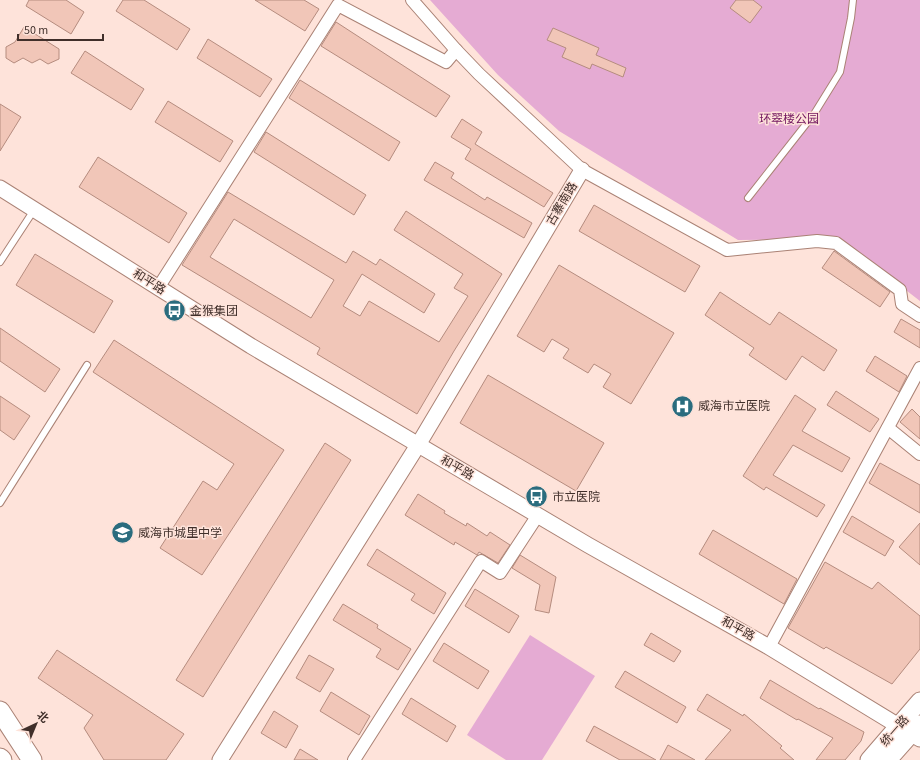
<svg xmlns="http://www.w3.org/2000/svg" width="920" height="760" viewBox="0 0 920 760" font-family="'Source Sans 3','Noto Sans SC',sans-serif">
  <rect width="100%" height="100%" fill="#fee3da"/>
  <g fill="#e5abd3">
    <path d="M430,0H920V301L840,239L738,240L559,131L498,75Z"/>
    <path d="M530,635L595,676L542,760H506L467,735Z"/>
  </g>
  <g fill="#f1c6b8" stroke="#b58c7f" fill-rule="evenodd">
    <path d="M29,0H66L84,12L71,34L26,6Z"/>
    <path d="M123,0H144L190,29L177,50L116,11Z"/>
    <path d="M255,0H304L319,9L305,31Z"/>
    <path d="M736,0H753L762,7L750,23L730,8Z"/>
    <path d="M336,22L450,96L436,117L321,46Z"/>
    <path d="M24,27L59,49V59L48,64L40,59L32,63L23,58L14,63L6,58V47L15,42Z"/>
    <path d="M553,28L599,48L596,55L626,68L623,77L592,64L590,69L562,57L566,48L547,40Z"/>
    <path d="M208,39L272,79L260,97L197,58Z"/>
    <path d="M85,51L144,89L131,110L71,73Z"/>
    <path d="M300,80L400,142L389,161L289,98Z"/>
    <path d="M168,101L233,141L220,162L155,122Z"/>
    <path d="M0,104L21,117L0,151Z"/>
    <path d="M462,119L482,132L475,144L553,193L544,207L465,159L471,149L451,137Z"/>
    <path d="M266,132L366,195L354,215L254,152Z"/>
    <path d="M98,157L187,213L169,243L79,187Z"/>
    <path d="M435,162L454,173L451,178L485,200L487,197L532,223L524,238L424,180Z"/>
    <path d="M228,192L346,263L353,251L376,265L380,259L435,294L424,313L362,274L343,306L360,316L369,301L439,342L468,296L454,288L463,274L394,230L406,211L502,274L454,351L417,414L317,354L320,348L182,265ZM234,219L334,280L311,318L210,257Z"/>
    <path d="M594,205L700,266L685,292L579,231Z"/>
    <path d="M834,251L890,292L880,307L822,268Z"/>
    <path d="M35,254L113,301L94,333L16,285Z"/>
    <path d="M559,265L674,333L631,404L603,387L611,374L594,364L588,373L563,358L569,349L552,339L544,352L517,336Z"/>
    <path d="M720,292L770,325L779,312L837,350L824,371L802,356L786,380L749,355L754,348L705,315Z"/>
    <path d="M901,319L920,330V348L894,332Z"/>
    <path d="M0,328L60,369L45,392L0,361Z"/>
    <path d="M114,340L284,450L202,575L160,548L203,481L217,490L234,464L93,372Z"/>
    <path d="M875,356L907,376L899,392L866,371Z"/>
    <path d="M488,375L604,443L576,491L460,423Z"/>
    <path d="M836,391L879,419L870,432L827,405Z"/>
    <path d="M795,395L816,409L802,431L850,458L842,472L793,445L773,475L825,505L817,517L766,487L764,490L743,476Z"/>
    <path d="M0,396L30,416L14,440L0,430Z"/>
    <path d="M912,409L920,417V439L900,422Z"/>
    <path d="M325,443L351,460L203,697L176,680Z"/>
    <path d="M880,463L920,485V513L869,483Z"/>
    <path d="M418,494L445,511L444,513L466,526L467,523L487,536L490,532L510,545L498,563L479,552L477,555L455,542L454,545L405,515Z"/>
    <path d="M852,516L894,541L885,556L843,532Z"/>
    <path d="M920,523V565L899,547Z"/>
    <path d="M713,530L797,579L784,604L699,554Z"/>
    <path d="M377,549L446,593L434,614L411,600L415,594L367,565Z"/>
    <path d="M520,555L556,577L549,613L535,610L540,585L512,568Z"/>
    <path d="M825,562L872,589L878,582L920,616V649L892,684L826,647L824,649L788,628Z"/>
    <path d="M475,589L519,616L509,633L465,606Z"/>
    <path d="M343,604L378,625L377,628L411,649L398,670L376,657L381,649L333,620Z"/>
    <path d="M651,633L681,651L674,662L644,645Z"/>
    <path d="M444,643L489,671L478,689L433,661Z"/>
    <path d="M57,650L184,734L166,760H104L84,728L93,715L38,678Z"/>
    <path d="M309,655L334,669L320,692L296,678Z"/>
    <path d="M625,671L686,707L677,723L615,687Z"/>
    <path d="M770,680L819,709L820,708L864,732L861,741L845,760H816L833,738L798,719L797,720L760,698Z"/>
    <path d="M331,692L370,716L359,735L320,711Z"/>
    <path d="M707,694L743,716L744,714L782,746L780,748L794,760H705L731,730L697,710Z"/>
    <path d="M411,698L456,726L447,742L402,714Z"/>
    <path d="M274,711L298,726L286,748L261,733Z"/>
    <path d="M594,726L656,760H620L586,741Z"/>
    <path d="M668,745L695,760H660Z"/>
    <path d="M300,749L318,760H294Z"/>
  </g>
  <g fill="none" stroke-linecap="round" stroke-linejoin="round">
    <defs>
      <g id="service">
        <path d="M748,198L814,114L840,72L851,18L853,0"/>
        <path d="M0,262L34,210"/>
        <path d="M0,503L87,365"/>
      </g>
      <g id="minor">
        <path d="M412,0L456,50L479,74L582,170L727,250L817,241L836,243L900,290L902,304L920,316"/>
        <path d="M158,288L338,5L446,62L456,50"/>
        <path d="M888,428L920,454"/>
        <path d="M769,647L920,368"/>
        <path d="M354,760L481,561L500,573L538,515"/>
      </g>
      <g id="tertiary">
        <path d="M0,188L251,346L588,545L769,647L920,739"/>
        <path d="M220,760L418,445L582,170"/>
      </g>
      <g id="secondary">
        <path d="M869,760L920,701"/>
        <path d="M888,760L920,724"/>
      </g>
      <g id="primary">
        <path d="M0,711L32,760"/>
        <path d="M0,758L2,760"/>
      </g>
    </defs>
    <use href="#service" stroke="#aa8275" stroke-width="8"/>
    <use href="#minor" stroke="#aa8275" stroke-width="14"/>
    <use href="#tertiary" stroke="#aa8275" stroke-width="17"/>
    <use href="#secondary" stroke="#aa8275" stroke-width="19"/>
    <use href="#primary" stroke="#aa8275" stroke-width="21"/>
    <use href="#service" stroke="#fff" stroke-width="6"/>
    <use href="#minor" stroke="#fff" stroke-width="12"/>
    <use href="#tertiary" stroke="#fff" stroke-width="15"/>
    <use href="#secondary" stroke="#fff" stroke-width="17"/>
    <use href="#primary" stroke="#fff" stroke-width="19"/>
  </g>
  <defs>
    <symbol id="bus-disc" viewBox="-11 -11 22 22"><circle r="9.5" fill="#2a6c7e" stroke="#fee3da"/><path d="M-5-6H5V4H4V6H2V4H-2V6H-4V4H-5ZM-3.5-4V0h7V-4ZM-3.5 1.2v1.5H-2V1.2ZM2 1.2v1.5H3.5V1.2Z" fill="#fff"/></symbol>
    <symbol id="hospital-disc" viewBox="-11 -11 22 22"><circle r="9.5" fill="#2a6c7e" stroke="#fee3da"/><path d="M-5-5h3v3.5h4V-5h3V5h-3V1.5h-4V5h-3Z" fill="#fff"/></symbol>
    <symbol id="school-disc" viewBox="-11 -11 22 22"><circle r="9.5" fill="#2a6c7e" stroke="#fee3da"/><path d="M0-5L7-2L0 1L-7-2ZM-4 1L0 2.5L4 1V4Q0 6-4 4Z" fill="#fff"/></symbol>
  </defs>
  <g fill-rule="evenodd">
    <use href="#bus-disc" x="162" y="298" width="25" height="25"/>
    <use href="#hospital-disc" x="670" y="394" width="25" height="25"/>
    <use href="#bus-disc" x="524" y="484" width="25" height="25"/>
    <use href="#school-disc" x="110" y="520" width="25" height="25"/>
  </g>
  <g text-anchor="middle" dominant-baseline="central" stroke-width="3" stroke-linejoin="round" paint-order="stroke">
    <g font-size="12" fill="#71145e" stroke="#fee3da">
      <text x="789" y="119">环翠楼公园</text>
    </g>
    <g font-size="12" fill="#402f2a" stroke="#fee3da">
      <text transform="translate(562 204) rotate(-59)">古寨南路</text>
      <text transform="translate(149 282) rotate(32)">和平路</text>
      <text transform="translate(457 468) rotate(30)">和平路</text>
      <text transform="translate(738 629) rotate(29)">和平路</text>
      <text transform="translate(895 731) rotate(-49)">统一路</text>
    </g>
    <g font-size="12" fill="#402f2a" stroke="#fee3da" text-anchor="start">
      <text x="190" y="311">金猴集团</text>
      <text x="698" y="406">威海市立医院</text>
      <text x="552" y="497">市立医院</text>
      <text x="138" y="533">威海市城里中学</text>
    </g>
  </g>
  <g transform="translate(36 724) rotate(44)" stroke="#fee3da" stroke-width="3" paint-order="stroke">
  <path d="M0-3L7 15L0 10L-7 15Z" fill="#402f2a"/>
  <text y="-6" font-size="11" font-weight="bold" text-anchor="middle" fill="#402f2a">北</text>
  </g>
  <path d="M18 34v6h85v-6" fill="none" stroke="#402f2a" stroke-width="2"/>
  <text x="24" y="34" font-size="12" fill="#402f2a" stroke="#fee3da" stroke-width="3" paint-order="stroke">50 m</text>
</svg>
